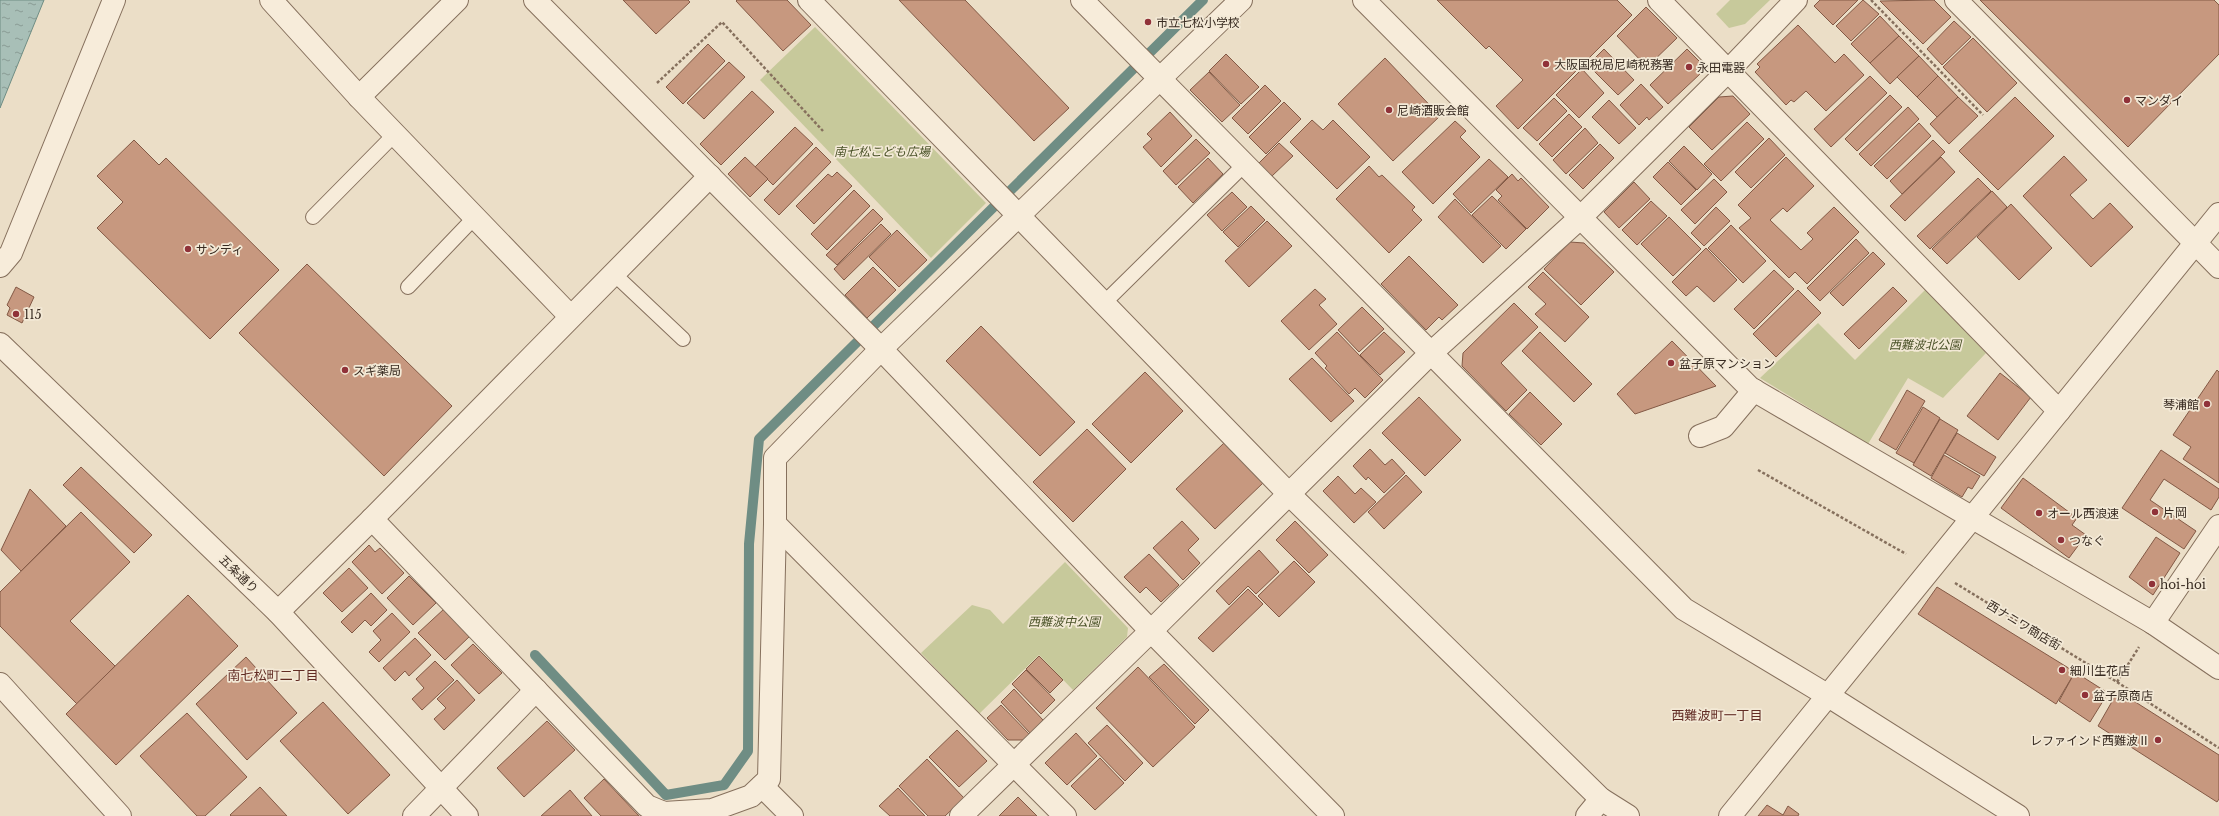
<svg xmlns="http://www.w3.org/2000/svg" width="2219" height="816" viewBox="0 0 2219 816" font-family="'Libre Baskerville','Noto Sans JP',serif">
  <defs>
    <pattern id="water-ripples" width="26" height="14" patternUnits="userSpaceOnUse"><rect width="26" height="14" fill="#a8bfb7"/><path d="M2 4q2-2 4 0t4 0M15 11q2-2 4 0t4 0" fill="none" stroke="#8a9b94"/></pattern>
  </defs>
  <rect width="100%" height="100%" fill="#ebdec7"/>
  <g fill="#c7c99b">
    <path d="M1730,0H1770L1745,24L1729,28L1716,14Z"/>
    <path d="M815,27L986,203L931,258L760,80Z"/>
    <path d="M1925,290L1986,353L1943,398L1908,378L1868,444L1760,378L1818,323L1855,360Z"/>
    <path d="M1065,562L1128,628L1127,637L1073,690L1039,655L979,714L921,653L972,605L990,610L1003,624Z"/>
  </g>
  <path fill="url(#water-ripples)" stroke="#6f8d84" d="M0,0H44L0,108Z"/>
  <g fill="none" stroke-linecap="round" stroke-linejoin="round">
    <path stroke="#6f8d84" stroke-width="10" d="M535,655L666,795L724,785L748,751L749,544L759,439L1203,0"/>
  </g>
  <g fill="#c7987f" stroke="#835945">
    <path d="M623,0H688L690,2L656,34Z"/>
    <path d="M737,0H787L811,25L783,51L736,1Z"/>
    <path d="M899,0H965L1069,108L1034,141Z"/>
    <path d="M1437,0H1617L1632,15L1518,129L1496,106L1523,80L1489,46L1486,49Z"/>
    <path d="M1820,0H1858L1833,25L1814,6Z"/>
    <path d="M1863,0L1879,14L1851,41L1836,26Z"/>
    <path d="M1934,0L1951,17L1923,44L1880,1Z"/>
    <path d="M1980,0H2214L2219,5V54L2128,147Z"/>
    <path d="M1646,7L1677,38L1647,67L1617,36Z"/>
    <path d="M1880,16L1899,36L1870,63L1851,44Z"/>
    <path d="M1954,21L1971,37L1942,65L1927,49Z"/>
    <path d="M1798,25L1835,63L1844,54L1864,75L1826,111L1806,91L1794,102L1791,100L1786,105L1755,72L1760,67L1757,64Z"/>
    <path d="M1899,36L1919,56L1890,84L1870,63Z"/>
    <path d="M1973,38L2017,83L1987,112L1943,67Z"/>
    <path d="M708,44L725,61L683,104L666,87Z"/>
    <path d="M1604,49L1634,80L1618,95L1588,65Z"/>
    <path d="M1687,49L1700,62V74L1668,104L1650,85Z"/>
    <path d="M1226,54L1259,87L1241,104L1209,71Z"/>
    <path d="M1919,56L1938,76L1917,97L1897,77Z"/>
    <path d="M1385,58L1440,116L1393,161L1338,104Z"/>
    <path d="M729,62L745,77L704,119L687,103Z"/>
    <path d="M1582,69L1604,93L1579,118L1556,95Z"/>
    <path d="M1209,72L1240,105L1222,122L1190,90Z"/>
    <path d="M1870,76L1887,93L1831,147L1814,129Z"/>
    <path d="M1938,76L1958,97L1937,117L1917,97Z"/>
    <path d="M1641,84L1663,107L1649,120L1647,117L1639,125L1620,105Z"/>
    <path d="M1265,85L1281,101L1248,134L1232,118Z"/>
    <path d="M752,91L774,112L721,165L700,144Z"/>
    <path d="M1890,95L1902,107L1857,151L1845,139Z"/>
    <path d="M1733,96L1750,114L1712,150L1689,127L1719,97Z"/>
    <path d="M1958,97L1978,116L1949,144L1930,124Z"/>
    <path d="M2015,97L2054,136L1998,190L1959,151Z"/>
    <path d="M1554,98L1567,111L1537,141L1523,128Z"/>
    <path d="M1609,100L1636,128L1619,144L1592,117Z"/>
    <path d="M1284,102L1301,119L1266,154L1249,137Z"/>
    <path d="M1908,107L1919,119L1871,166L1859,154Z"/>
    <path d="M1170,112L1192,136L1161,167L1143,147L1152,139L1147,134Z"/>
    <path d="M1569,114L1582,127L1552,157L1539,144Z"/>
    <path d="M1312,120L1323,130L1333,120L1370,157L1337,189L1290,142Z"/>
    <path d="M1455,121L1466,131L1460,137L1480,157L1433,204L1402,172Z"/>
    <path d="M1747,122L1764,139L1721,181L1704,164Z"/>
    <path d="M1919,123L1931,136L1887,179L1874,166Z"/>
    <path d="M795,127L813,144L773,185L755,167Z"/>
    <path d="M1585,128L1598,143L1566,174L1553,160Z"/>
    <path d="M1769,138L1785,155L1751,188L1735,172Z"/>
    <path d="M1196,139L1210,153L1176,185L1163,171Z"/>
    <path d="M134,140L159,165L166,158L279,270L210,339L97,228L123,202L97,176Z"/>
    <path d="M1933,140L1945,152L1902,194L1890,181Z"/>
    <path d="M1279,143L1293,156L1272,176L1259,163Z"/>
    <path d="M1600,144L1614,158L1583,189L1569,175Z"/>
    <path d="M1684,146L1712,174L1697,190L1669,161Z"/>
    <path d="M816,147L831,162L779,215L764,200Z"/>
    <path d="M2064,156L2087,180L2070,195L2093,219L2110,203L2133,227L2091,267L2023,196Z"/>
    <path d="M745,157L768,179L750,197L728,174Z"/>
    <path d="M1786,157L1814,186L1787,212L1783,208L1770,220L1801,250L1813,239L1807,233L1834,207L1859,232L1807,284L1795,272L1789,278L1739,228L1751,218L1738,205Z"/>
    <path d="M1941,157L1955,172L1905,221L1890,206Z"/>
    <path d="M1208,158L1223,174L1193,203L1178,187Z"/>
    <path d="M1489,159L1508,177L1471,213L1453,194Z"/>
    <path d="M1668,162L1696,190L1681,205L1653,177Z"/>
    <path d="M1369,166L1379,177L1382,175L1415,207L1412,210L1422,220L1389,253L1336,199Z"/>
    <path d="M837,172L852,186L814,224L796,206L828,174L832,177Z"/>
    <path d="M1512,174L1518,181L1521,178L1549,207L1527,229L1498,200L1502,196L1496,190Z"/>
    <path d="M1978,178L1991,191L1930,249L1917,236Z"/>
    <path d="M1714,179L1727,192L1695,224L1681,210Z"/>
    <path d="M1634,182L1650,199L1619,228L1604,212Z"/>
    <path d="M854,190L870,206L827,250L811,234Z"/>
    <path d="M1992,191L2007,207L1947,264L1932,249Z"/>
    <path d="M1232,192L1247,207L1222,231L1207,215Z"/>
    <path d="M1492,196L1526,229L1506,249L1472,215Z"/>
    <path d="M1455,199L1501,246L1483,263L1438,217Z"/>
    <path d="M1651,201L1667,216L1637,245L1622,230Z"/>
    <path d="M2011,204L2052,248L2019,280L1977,237Z"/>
    <path d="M1251,206L1265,220L1238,247L1223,232Z"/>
    <path d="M1716,207L1730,221L1704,246L1691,233Z"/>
    <path d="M873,209L883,219L837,265L826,255Z"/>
    <path d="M1669,217L1701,249L1673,276L1641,244Z"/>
    <path d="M1267,221L1292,246L1249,287L1225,261Z"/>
    <path d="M881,224L891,234L844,280L834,269Z"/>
    <path d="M1731,225L1766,261L1743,283L1708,248Z"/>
    <path d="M897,230L927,260L899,287L869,257Z"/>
    <path d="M1856,239L1869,253L1820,301L1807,288Z"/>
    <path d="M1570,242L1584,243L1614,272L1581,305L1544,269Z"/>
    <path d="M1706,248L1737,280L1714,302L1697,286L1686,296L1672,282Z"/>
    <path d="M1873,252L1885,264L1843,306L1830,293Z"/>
    <path d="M1409,256L1458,305L1442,320L1439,317L1426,330L1381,284Z"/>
    <path d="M307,264L452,406L384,476L239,333Z"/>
    <path d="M873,267L896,290L867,318L845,295Z"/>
    <path d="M1774,270L1794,289L1754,329L1734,309Z"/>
    <path d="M1543,272L1589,317L1565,342L1535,314L1546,304L1528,287Z"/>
    <path d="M16,287L34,297L22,323L7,315L10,308L7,305Z"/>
    <path d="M1893,287L1907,301L1859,349L1844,334Z"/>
    <path d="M1315,289L1326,299L1319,305L1337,324L1309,350L1281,321Z"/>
    <path d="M1798,290L1821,313L1776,357L1753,334Z"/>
    <path d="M1514,303L1538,327L1501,363L1527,390L1506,411L1462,366L1463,353Z"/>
    <path d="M1362,307L1384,329L1359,352L1338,330Z"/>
    <path d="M981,326L1075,422L1040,456L946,361Z"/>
    <path d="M1337,332L1383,380L1365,398L1355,388L1349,394L1325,368L1327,366L1315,353Z"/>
    <path d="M1384,332L1405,352L1380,375L1360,355Z"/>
    <path d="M1540,332L1592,384L1574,402L1522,351Z"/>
    <path d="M1672,341L1716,386L1635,414L1617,394Z"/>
    <path d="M1312,358L1354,401L1331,422L1289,379Z"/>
    <path d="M2217,370L2219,372V483L2183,459L2191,447L2173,435Z"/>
    <path d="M1145,372L1183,411L1131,463L1092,424Z"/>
    <path d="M2000,373L2031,397L1998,440L1967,416Z"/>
    <path d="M1907,390L1925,401L1896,450L1879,440Z"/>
    <path d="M1530,392L1562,424L1541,445L1509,414Z"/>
    <path d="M1419,397L1461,440L1425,476L1382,433Z"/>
    <path d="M1923,407L1940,418L1914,463L1896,453Z"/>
    <path d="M1940,419L1958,430L1931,476L1913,465Z"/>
    <path d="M1087,429L1126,469L1073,522L1033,482Z"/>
    <path d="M1957,433L1996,457L1984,476L1945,453Z"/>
    <path d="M1224,443L1263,483L1215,529L1176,489Z"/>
    <path d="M1370,449L1385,465L1392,459L1405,473L1384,493L1368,477L1366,480L1353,466Z"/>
    <path d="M2161,450L2219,489V497L2211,510L2164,479L2150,500L2196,531L2184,549L2122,508Z"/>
    <path d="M1944,455L1980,476L1972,489L1968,487L1962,497L1931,478Z"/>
    <path d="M81,467L152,535L134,553L63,485Z"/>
    <path d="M1406,475L1422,492L1384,529L1368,512Z"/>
    <path d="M1338,476L1355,494L1361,488L1376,502L1354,523L1323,491Z"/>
    <path d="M2023,478L2077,518L2072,525L2086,535L2069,558L2001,508Z"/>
    <path d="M30,489L66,526L21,571L1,550Z"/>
    <path d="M81,512L130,562L70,621L115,666L77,704L0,626V592Z"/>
    <path d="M1182,521L1199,539L1188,550L1200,563L1183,580L1153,548Z"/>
    <path d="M1295,521L1328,555L1309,573L1276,540Z"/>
    <path d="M2156,537L2180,553L2153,595L2129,577Z"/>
    <path d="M369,545L375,552L380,548L404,573L382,594L352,562Z"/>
    <path d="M1259,550L1279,572L1256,594L1248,586L1229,605L1216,591Z"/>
    <path d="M1149,554L1179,585L1161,602L1146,587L1140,593L1124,577Z"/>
    <path d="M1294,561L1315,582L1279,617L1258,596Z"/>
    <path d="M349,568L368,588L342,612L323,593Z"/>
    <path d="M409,576L436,603L413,625L387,598Z"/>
    <path d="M1937,587L2075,672L2056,704L1918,614Z"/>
    <path d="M1248,589L1263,604L1213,652L1198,638Z"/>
    <path d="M371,593L387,610L371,626L365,620L352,633L341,622Z"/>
    <path d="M188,595L238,646L116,765L66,714Z"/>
    <path d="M444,609L470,636L445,660L418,633Z"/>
    <path d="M392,613L410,632L379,662L369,652L381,640L373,631Z"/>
    <path d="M415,638L431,655L409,676L405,671L395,681L383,668Z"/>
    <path d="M473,644L502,673L479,694L451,665Z"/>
    <path d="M1039,656L1063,680L1050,693L1026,669Z"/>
    <path d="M246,657L297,713L247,760L196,704Z"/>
    <path d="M435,661L454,680L422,710L412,699L424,688L416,679Z"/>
    <path d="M1164,664L1209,710L1195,724L1149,677Z"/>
    <path d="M1138,667L1195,727L1153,767L1096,708Z"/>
    <path d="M1026,670L1055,700L1041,714L1012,684Z"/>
    <path d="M2075,672L2108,693L2090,722L2059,701Z"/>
    <path d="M457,680L475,700L444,730L434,719L446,708L437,699Z"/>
    <path d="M1014,689L1043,720L1030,733L1001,702Z"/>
    <path d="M2118,691L2219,755V799L2217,802L2098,726Z"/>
    <path d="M323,702L390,775L348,814L280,741Z"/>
    <path d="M1001,705L1029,734L1023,740H1008L987,718Z"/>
    <path d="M187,713L247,777L205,816H197L140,756Z"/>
    <path d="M547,721L575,750L524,797L497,768Z"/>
    <path d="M1107,725L1143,763L1125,781L1088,743Z"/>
    <path d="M957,730L987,761L959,787L929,757Z"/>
    <path d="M1076,733L1097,756L1067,785L1045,763Z"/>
    <path d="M1100,758L1124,783L1095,810L1071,786Z"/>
    <path d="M927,759L964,798L945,816H928L899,786Z"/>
    <path d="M604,779L639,816H601L584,798Z"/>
    <path d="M260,787L287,816H231L230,815Z"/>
    <path d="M898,788L925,816H890L879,806Z"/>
    <path d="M570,790L592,816H541Z"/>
    <path d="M1018,797L1037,816H999Z"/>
    <path d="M1767,805L1783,815L1788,806L1799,814L1798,816H1758Z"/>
  </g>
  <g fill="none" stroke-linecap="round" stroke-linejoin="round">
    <defs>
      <g id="service">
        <path d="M313,217L395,134"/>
        <path d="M613,273L683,339"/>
        <path d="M408,287L475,217"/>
        <path d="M1104,303L1244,165"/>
      </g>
      <g id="minor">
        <path d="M271,0L359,97L570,316"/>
        <path d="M535,0L881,349L1151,631L1333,816"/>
        <path d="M809,0L1290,495L1601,799L1628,816"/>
        <path d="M1082,0L1684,609L1827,695L2018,816"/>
        <path d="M1364,0L1750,388L2153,623L2219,668"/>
        <path d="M1659,0L2059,411"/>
        <path d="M1956,0L2219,267"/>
        <path d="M359,97L457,0"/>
        <path d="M0,266L11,253L114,0"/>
        <path d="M1700,436L1723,427L1754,390"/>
        <path d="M372,519L647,806L664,813L712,810L751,796L769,779L775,524V458L881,349L1241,0"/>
        <path d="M775,524L1065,816"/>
        <path d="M278,612L372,519L710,176"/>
        <path d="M2153,623L2219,526"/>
        <path d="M0,684L120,816"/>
        <path d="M762,786L792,816"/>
        <path d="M414,816L536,690"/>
        <path d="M961,816L1151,631L1430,354L1580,218L1727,72L1796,0"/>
        <path d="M1587,816L1601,799"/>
        <path d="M1730,816L2219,214"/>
      </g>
      <path id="tertiary" d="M0,344L278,612L467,816"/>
    </defs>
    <use href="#service" stroke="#86705d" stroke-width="16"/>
    <use href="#minor" stroke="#86705d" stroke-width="24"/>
    <use href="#tertiary" stroke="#86705d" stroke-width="24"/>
    <g stroke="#86705d" stroke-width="2.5" stroke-dasharray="3 2" stroke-linecap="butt">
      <path d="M1871,0L1983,115"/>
      <path d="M657,83L722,22L823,131"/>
      <path d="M1758,470L1906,554"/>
      <path d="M1955,583L2117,682L2219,748"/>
      <path d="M2117,682L2139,647"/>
    </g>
    <use href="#service" stroke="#f7ecda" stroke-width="14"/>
    <use href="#minor" stroke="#f7ecda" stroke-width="22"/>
    <use href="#tertiary" stroke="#f7ecda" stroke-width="22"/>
  </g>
  <g fill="#903239" stroke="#f3e9d6" stroke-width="1.5">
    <circle cx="1148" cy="22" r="4"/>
    <circle cx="1546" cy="64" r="4"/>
    <circle cx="1689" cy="67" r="4"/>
    <circle cx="2127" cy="100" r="4"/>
    <circle cx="1389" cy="110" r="4"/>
    <circle cx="188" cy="249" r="4"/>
    <circle cx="16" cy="314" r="4"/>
    <circle cx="1671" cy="363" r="4"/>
    <circle cx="345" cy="370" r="4"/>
    <circle cx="2207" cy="404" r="4"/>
    <circle cx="2155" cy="512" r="4"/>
    <circle cx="2039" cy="513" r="4"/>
    <circle cx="2061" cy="540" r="4"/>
    <circle cx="2152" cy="584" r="4"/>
    <circle cx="2062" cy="670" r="4"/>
    <circle cx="2085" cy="695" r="4"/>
    <circle cx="2158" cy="740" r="4"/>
  </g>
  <g text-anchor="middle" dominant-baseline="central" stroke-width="3.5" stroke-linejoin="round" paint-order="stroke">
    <g font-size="12" fill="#372a20" stroke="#f3e9d6" text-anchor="start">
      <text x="1156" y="22">市立七松小学校</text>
      <text x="1554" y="64">大阪国税局尼崎税務署</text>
      <text x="1697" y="67">永田電器</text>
      <text x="2135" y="100">マンダイ</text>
      <text x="1397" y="110">尼崎酒販会館</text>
      <text x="196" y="249">サンディ</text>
      <text x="24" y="314">115</text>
      <text x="1679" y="363">盆子原マンション</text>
      <text x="353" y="370">スギ薬局</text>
      <text x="2199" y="404" text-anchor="end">琴浦館</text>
      <text x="2163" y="512">片岡</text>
      <text x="2047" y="513">オール西浪速</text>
      <text x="2069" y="540">つなぐ</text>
      <text x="2160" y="584">hoi-hoi</text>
      <text x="2070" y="670">細川生花店</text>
      <text x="2093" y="695">盆子原商店</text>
      <text x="2150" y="740" text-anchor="end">レファインド西難波Ⅱ</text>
    </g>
    <g font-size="12" font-style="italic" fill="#4a5228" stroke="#f3e9d6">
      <text x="882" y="151">南七松こども広場</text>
      <text x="1925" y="344">西難波北公園</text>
      <text x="1064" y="621">西難波中公園</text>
    </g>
    <g font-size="12" fill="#372a20" stroke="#f3e9d6">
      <text transform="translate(239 574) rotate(44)">五条通り</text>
      <text transform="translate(2024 625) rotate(31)">西ナニワ商店街</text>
    </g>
    <g font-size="13" fill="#612b23" stroke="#f3e9d6">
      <text x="273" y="675">南七松町二丁目</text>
      <text x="1717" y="715">西難波町一丁目</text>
    </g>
  </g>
</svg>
